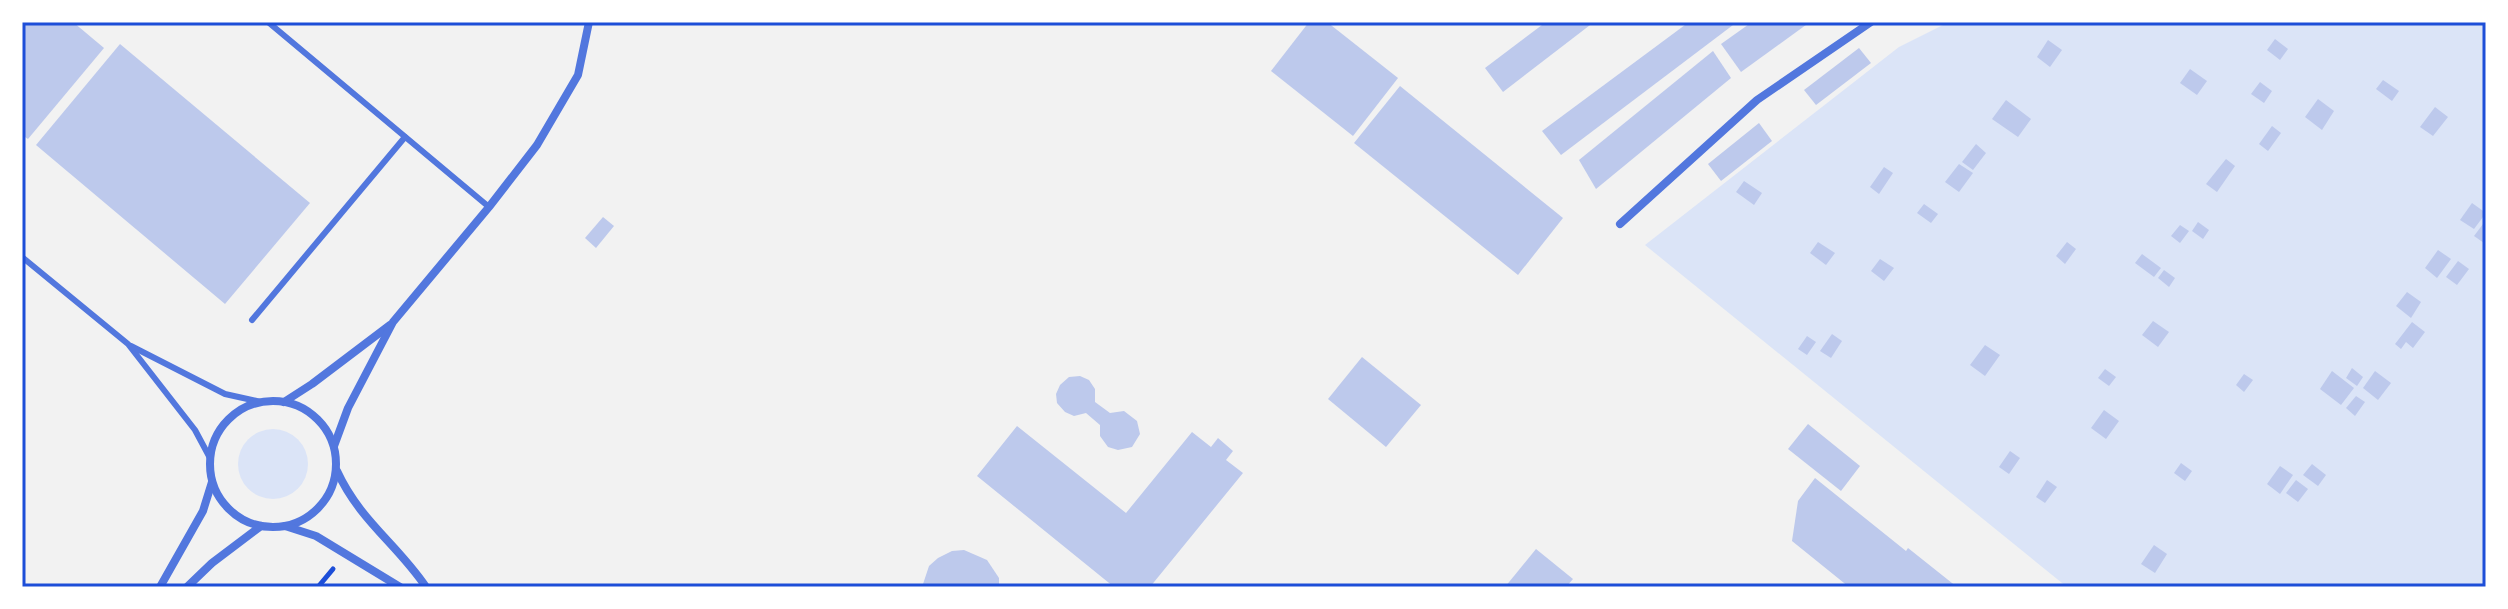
<svg xmlns="http://www.w3.org/2000/svg" width="2508" height="609" viewBox="0 0 2508 609" font-family="Signika,sans-serif">
  <rect width="100%" height="100%" fill="#f2f2f2"/>
  <g fill="#dbe4f7">
    <path d="M1949,22H2486V587H2067L1645,245L1899,47Z"/>
    <circle cx="273" cy="464" r="35"/>
  </g>
  <g fill="#bdc9ec">
    <path d="M28,22H73L104,48L28,139L22,135V29Z"/>
    <path d="M1309,22H1327L1398,78L1353,136L1271,71Z"/>
    <path d="M1546,22H1594L1503,92L1485,68Z"/>
    <path d="M1689,22H1737L1561,155L1542,131Z"/>
    <path d="M1752,22H1810L1741,72L1721,44Z"/>
    <path d="M2275,39L2288,49L2280,60L2267,50Z"/>
    <path d="M2048,40L2062,50L2050,67L2037,57Z"/>
    <path d="M120,44L310,203L225,304L36,145Z"/>
    <path d="M1859,48L1871,63L1816,105L1804,90Z"/>
    <path d="M1713,51L1731,78L1596,189L1579,160Z"/>
    <path d="M2190,69L2207,81L2197,95L2180,83Z"/>
    <path d="M2383,80L2399,91L2392,101L2376,89Z"/>
    <path d="M2260,82L2272,91L2264,103L2251,94Z"/>
    <path d="M1400,86L1563,218L1518,275L1354,143Z"/>
    <path d="M2318,99L2334,111L2322,130L2305,117Z"/>
    <path d="M2006,100L2031,119L2018,137L1992,119Z"/>
    <path d="M2435,107L2448,117L2433,136L2420,127Z"/>
    <path d="M1759,123L1772,141L1721,181L1708,164Z"/>
    <path d="M2272,126L2281,133L2268,151L2259,144Z"/>
    <path d="M1976,144L1986,153L1973,170L1962,162Z"/>
    <path d="M2226,159L2235,166L2217,192L2206,184Z"/>
    <path d="M1959,164L1973,173L1959,192L1945,182Z"/>
    <path d="M1884,167L1893,173L1879,194L1870,187Z"/>
    <path d="M1744,181L1762,193L1754,205L1736,192Z"/>
    <path d="M2472,203L2486,213L2474,229L2460,220Z"/>
    <path d="M1924,204L1938,214L1931,223L1917,213Z"/>
    <path d="M603,217L614,226L596,248L585,238Z"/>
    <path d="M2486,220V241L2484,243L2474,236Z"/>
    <path d="M2198,222L2209,230L2203,239L2192,231Z"/>
    <path d="M2180,225L2189,231L2180,243L2171,236Z"/>
    <path d="M1818,242L1835,253L1826,265L1810,253Z"/>
    <path d="M2067,242L2076,249L2065,264L2056,256Z"/>
    <path d="M2438,250L2451,259L2437,278L2425,268Z"/>
    <path d="M2142,254L2161,268L2154,277L2135,263Z"/>
    <path d="M1880,259L1894,268L1884,281L1871,271Z"/>
    <path d="M2458,261L2469,269L2457,285L2446,277Z"/>
    <path d="M2164,270L2175,278L2169,287L2158,278Z"/>
    <path d="M2407,292L2421,302L2411,318L2396,306Z"/>
    <path d="M2153,321L2169,332L2158,347L2142,335Z"/>
    <path d="M2412,322L2425,332L2413,348L2406,342L2401,349L2395,344Z"/>
    <path d="M1832,334L1842,341L1831,358L1820,351Z"/>
    <path d="M1807,336L1816,342L1807,355L1798,349Z"/>
    <path d="M1985,345L2000,355L1985,376L1970,365Z"/>
    <path d="M1362,357L1421,405L1386,447L1328,399Z"/>
    <path d="M2352,368L2363,377L2357,386L2346,378Z"/>
    <path d="M2105,369L2116,377L2109,386L2098,378Z"/>
    <path d="M2332,371L2354,388L2341,405L2320,389Z"/>
    <path d="M2375,371L2391,383L2378,400L2363,388Z"/>
    <path d="M2244,374L2253,380L2244,392L2236,385Z"/>
    <path d="M1080,376L1089,380L1095,389V402L1110,413L1124,411L1137,421L1140,434L1132,447L1118,450L1108,447L1100,436V425L1086,413L1074,416L1065,412L1057,403L1056,394L1060,385L1069,377Z"/>
    <path d="M2356,396L2365,402L2355,416L2346,408Z"/>
    <path d="M2104,410L2119,421L2106,439L2091,428Z"/>
    <path d="M1808,424L1860,466L1841,491L1788,449Z"/>
    <path d="M1017,426L1126,513L1192,432L1211,447L1218,438L1233,451L1226,460L1243,473L1150,587H1114L977,476Z"/>
    <path d="M2010,451L2020,458L2009,474L1999,467Z"/>
    <path d="M2181,463L2192,471L2185,481L2174,473Z"/>
    <path d="M2312,464L2326,475L2318,486L2303,475Z"/>
    <path d="M2280,466L2293,475L2280,494L2267,484Z"/>
    <path d="M1815,478L1906,551L1908,548L1957,587H1849L1792,541L1798,501Z"/>
    <path d="M2047,480L2057,487L2045,503L2036,497Z"/>
    <path d="M2296,480L2308,489L2298,502L2286,493Z"/>
    <path d="M2154,545L2167,554L2155,573L2141,564Z"/>
    <path d="M1536,549L1573,579L1566,587H1505Z"/>
    <path d="M964,550L987,560L999,578V587H922L929,566L938,558L952,551Z"/>
  </g>
  <g fill="none" stroke-linecap="round" stroke-linejoin="round">
    <path stroke="#1d4ed8" stroke-width="5" d="M318,587L333,569"/>
    <g stroke="#5277de" stroke-width="6">
      <path d="M268,22L489,207"/>
      <path d="M22,257L128,344L195,430L210,458"/>
      <path d="M252,320L405,137"/>
      <path d="M131,346L225,394L261,402"/>
    </g>
    <g stroke="#5277de" stroke-width="8">
      <path d="M1620,224L1757,100L1871,22"/>
      <circle cx="273" cy="464" r="63"/>
      <path d="M284,402L312,384L390,325"/>
      <path d="M334,446L348,408L393,322L489,207L537,145L578,75L589,22"/>
      <path d="M337,471C360,521 397,544 426,587"/>
      <path d="M285,526L316,536L400,587"/>
      <path d="M160,587L203,511L212,482"/>
      <path d="M187,587L212,563L261,526"/>
    </g>
  </g>
  <rect width="2508" height="609" fill="none" stroke="#ffffff" stroke-width="48"/>
  <rect x="24" y="24" width="2460" height="561" fill="none" stroke="#1d4ed8" stroke-width="3"/>
</svg>
